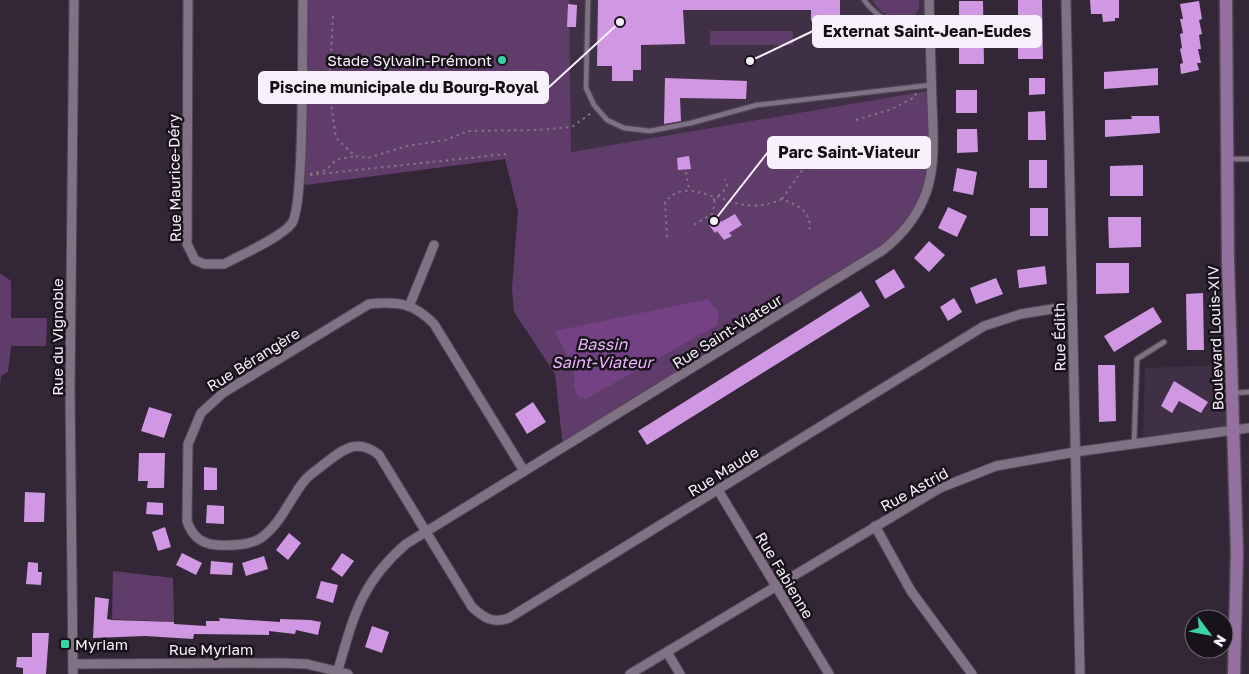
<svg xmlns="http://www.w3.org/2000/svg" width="1249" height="674" viewBox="0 0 1249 674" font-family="'Golos Text',sans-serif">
  <rect width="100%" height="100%" fill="#332737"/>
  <g fill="#403045">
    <path d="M569,0H929L932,90L570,152Z"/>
    <path d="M1231,365L1235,429L1143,445L1145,368Z"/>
  </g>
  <g fill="#603c6b">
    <path d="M303,0H569L571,152L932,90L933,140L927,192L901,234L563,448L555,374L514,312L512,289L518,211L505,159L306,185L300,176Z"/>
    <path d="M872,0H919V9L912,18C895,24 881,14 872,0Z"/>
    <rect x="710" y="31" width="83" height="14"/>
    <path d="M0,273L11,281V318H47L46,346H11L8,372L1,376L0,387Z"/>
    <path d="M113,571L173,578L174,622L112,619Z"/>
  </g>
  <path fill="#754185" d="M708,299L719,313L717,325L586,399L578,396L574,387V370L555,331Z"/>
  <g fill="#d098e2">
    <path d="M598,0H840V20L811,21V10H683L685,44L641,45V70H633V81H612V66H597Z"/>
    <path d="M1018,0H1042L1043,59H1018Z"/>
    <path d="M1090,0H1119V18H1115V21L1103,22L1102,14H1091Z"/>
    <path d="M959,1H983L984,64H959Z"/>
    <path d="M1199,1L1202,19L1199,20L1202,34L1199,35L1201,49H1198L1201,63H1197L1199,70L1181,74L1180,64L1183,63L1180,49L1182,48L1180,34L1183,33L1180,19H1183L1180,4Z"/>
    <path d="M568,4L577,5L576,27H567Z"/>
    <path d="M1158,68V85L1104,89V72Z"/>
    <path d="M665,78L747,81L746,99L680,98L681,121L664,124Z"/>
    <path d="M1029,78H1045V94L1029,95Z"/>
    <rect x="956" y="90" width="21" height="23"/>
    <path d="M1045,111L1046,140H1028V112Z"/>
    <path d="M1131,116H1159L1160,133L1105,137V120L1132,119Z"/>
    <path d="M957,129H977L978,152L957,153Z"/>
    <path d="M689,156L691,169L678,170L677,158Z"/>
    <rect x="1029" y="160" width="18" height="28"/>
    <path d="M1143,165V196H1110V166Z"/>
    <path d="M957,168L977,172L973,195L953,191Z"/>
    <path d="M948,207L967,216L957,237L938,228Z"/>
    <rect x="1030" y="208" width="18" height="28"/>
    <path d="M735,214L742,225L729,233L732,236L724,240L717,231L715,233L709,225L718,218L721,222Z"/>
    <path d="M1108,217H1141V247L1109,248Z"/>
    <path d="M929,241L945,255L929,272L914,258Z"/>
    <path d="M1096,263H1129V293L1096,294Z"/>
    <path d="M1045,266L1047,284L1019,288L1017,270Z"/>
    <path d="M894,269L905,287L885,299L875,281Z"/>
    <path d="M996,278L1003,294L976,304L970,288Z"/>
    <path d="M861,291L870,306L647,445L638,431Z"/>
    <path d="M1203,293L1204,350H1187L1186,294Z"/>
    <path d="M954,298L962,312L948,321L940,307Z"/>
    <path d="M1153,307L1162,322L1114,352L1104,336Z"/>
    <path d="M1098,365H1115L1116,421L1099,422Z"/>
    <path d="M1174,381L1208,402L1201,413L1179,401L1172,413L1161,406Z"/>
    <path d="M533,402L546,422L527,434L515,414Z"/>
    <path d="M149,407L172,414L164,438L141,431Z"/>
    <path d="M139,453H165L164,488H147L148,481H138Z"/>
    <path d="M204,467L217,468V490H204Z"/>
    <path d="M25,492L45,493L44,522H24Z"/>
    <path d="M147,502L163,503V515L146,514Z"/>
    <path d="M207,505L224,506V524L206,523Z"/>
    <path d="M165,527L171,547L158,551L152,532Z"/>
    <path d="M289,533L301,543L288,560L276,550Z"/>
    <path d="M182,553L202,563L196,575L176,565Z"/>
    <path d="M342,553L354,561L342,577L331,569Z"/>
    <path d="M264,556L268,569L246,576L242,563Z"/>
    <path d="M211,561L233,563L232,575L210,574Z"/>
    <path d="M28,562L38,563V572H42L41,585L26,584Z"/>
    <path d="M321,581L338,585L333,603L316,598Z"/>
    <path d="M95,597L109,599L107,619L112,620L174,622V624L206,626V621H220L219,618L280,622V619L310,620L321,622L318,635L296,630L295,634L269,631V635L194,634L193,639L145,636L93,638Z"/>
    <path d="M372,626L389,632L382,653L365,647Z"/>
    <path d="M32,633H49L46,674H23V668L16,667L17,657H32Z"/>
  </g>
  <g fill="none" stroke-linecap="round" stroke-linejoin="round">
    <defs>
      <g id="lane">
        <path d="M588,0L586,88L594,105L607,120L624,128L650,131L691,123L757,105L931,85"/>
        <path d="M864,0C877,19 908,35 930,38"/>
        <path d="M1229,159H1249"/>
        <path d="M1233,393L1249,392"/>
        <path d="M1134,444L1137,359L1164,342"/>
      </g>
      <g id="street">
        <path d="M188,0L187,244L195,260L204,264H224C241,255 282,237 292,223C305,205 302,34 303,0"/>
        <path d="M1066,0L1080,674"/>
        <path d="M410,304L434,245"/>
        <path d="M524,471L434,324C414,303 397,301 369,304L223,393L201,413L188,444L187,521C192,536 201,544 217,545C230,546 250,545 261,538C281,524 290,498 305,480C310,474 317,470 323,465C342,450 357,437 379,455L472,607C484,618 493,624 509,618L984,326L1021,314L1071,306"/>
        <path d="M718,490L829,674"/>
        <path d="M875,526L911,591L972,674"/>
        <path d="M667,652L680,674"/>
        <path d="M73,664L281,663L307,664L348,674"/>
        <path d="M338,670C354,615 361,583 406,544L883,250C902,235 917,217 926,193C936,165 933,132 932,103C931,68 930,34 929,0"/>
        <path d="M73,674L70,390L74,0"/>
        <path d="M630,674L940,488L996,466L1075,452L1249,428"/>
      </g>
      <path id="secondary" d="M1226,0L1228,262L1237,552L1234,674"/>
    </defs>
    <use href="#lane" stroke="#504653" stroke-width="7"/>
    <use href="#street" stroke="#504653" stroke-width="11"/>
    <use href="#secondary" stroke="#504653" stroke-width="15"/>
    <g stroke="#7f7482" stroke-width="2" stroke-dasharray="2.5 4" stroke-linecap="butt">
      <path d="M333,16L329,90L336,138L355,156L368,158L407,146L446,140L468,131L537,130L572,127L591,113"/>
      <path d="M856,120L892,109L915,97L916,93"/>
      <path d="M686,172L689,189"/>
      <path d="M310,174L326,170L336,160L355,156"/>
      <path d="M310,175L506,154"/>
      <path d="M717,196C739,207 760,209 782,199C800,206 813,212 809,233"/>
      <path d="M782,199L803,169"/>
      <path d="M713,200L723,192L727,185L725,179"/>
      <path d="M667,237L665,202C680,186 693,190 712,196L715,203L712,214L692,226"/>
    </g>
    <use href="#lane" stroke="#807284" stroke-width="4.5"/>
    <use href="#street" stroke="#807284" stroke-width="9"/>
    <use href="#secondary" stroke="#94719e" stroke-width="12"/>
  </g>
  <g fill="#39d4a5" stroke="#18131a" stroke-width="2">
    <circle cx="502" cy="60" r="5"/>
    <rect x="60" y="639" width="10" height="10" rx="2.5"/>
  </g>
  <g text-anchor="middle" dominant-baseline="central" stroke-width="5" stroke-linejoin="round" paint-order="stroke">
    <g font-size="15" fill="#f8f0fa" stroke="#18131a" text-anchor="end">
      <text x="492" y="60">Stade Sylvain-Prémont</text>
      <text x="75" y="644" text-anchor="start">Myriam</text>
    </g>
    <g font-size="15" fill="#f8f0fa" stroke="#18131a">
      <text transform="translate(174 178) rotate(-91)">Rue Maurice-Déry</text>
      <text transform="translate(727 331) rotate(-32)">Rue Saint-Viateur</text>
      <text transform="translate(57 337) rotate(-90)">Rue du Vignoble</text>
      <text transform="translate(1059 337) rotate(-91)">Rue Édith</text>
      <text transform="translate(1215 338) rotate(-92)">Boulevard Louis-XIV</text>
      <text transform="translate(253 359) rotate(-32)">Rue Bérangère</text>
      <text transform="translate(723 471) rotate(-32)">Rue Maude</text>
      <text transform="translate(914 489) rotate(-29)">Rue Astrid</text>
      <text transform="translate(785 575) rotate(59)">Rue Fabienne</text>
      <text x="211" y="649">Rue Myriam</text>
    </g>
    <g font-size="16" font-style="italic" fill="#edb3ff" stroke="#18131a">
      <text x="602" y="344">Bassin<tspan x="602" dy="18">Saint-Viateur</tspan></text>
    </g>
  </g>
  <path fill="none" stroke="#f8f0fa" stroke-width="2" d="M750 61L813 31M620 22L548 88M714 221L768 152"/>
  <g fill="#f8f0fa" stroke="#18131a" stroke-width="2">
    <circle cx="750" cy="61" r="5"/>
    <circle cx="620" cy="22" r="5"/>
    <circle cx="714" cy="221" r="5"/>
  </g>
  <g fill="#f8f0fa" stroke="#f8f0fa" stroke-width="2">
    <rect x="813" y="16" width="228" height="31" rx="5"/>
    <rect x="259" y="72" width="289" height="31" rx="5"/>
    <rect x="768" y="137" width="162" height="31" rx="5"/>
  </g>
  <g font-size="16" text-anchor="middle" font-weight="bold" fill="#111">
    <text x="927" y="37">Externat Saint-Jean-Eudes</text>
    <text x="404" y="93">Piscine municipale du Bourg-Royal</text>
    <text x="849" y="158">Parc Saint-Viateur</text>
  </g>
  <g transform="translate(1209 634) rotate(122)"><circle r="24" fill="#18131a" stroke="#726b74"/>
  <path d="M0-4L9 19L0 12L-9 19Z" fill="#39d4a5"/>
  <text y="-8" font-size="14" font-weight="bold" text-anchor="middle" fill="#f8f0fa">N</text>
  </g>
</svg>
